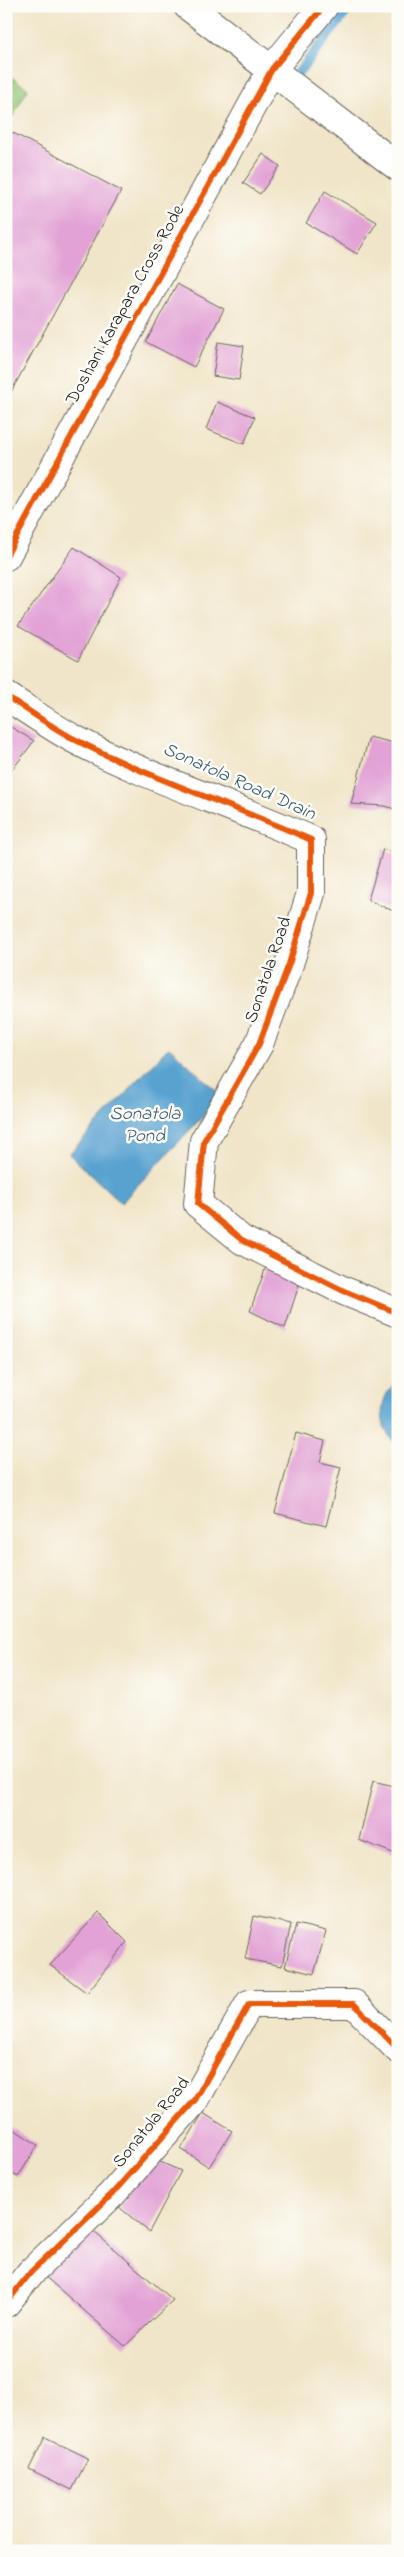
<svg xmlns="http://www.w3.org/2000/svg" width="404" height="2557" viewBox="0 0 404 2557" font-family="'Indie Flower',sans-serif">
  <rect width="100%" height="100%" fill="#fdfcf7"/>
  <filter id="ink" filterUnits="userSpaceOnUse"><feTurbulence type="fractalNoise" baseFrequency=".02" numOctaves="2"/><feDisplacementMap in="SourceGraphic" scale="10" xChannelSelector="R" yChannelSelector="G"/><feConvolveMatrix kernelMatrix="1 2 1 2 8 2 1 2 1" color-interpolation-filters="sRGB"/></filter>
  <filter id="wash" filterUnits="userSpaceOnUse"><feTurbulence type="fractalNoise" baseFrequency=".0096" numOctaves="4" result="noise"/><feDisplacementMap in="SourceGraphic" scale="20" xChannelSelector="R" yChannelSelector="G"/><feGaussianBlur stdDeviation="1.12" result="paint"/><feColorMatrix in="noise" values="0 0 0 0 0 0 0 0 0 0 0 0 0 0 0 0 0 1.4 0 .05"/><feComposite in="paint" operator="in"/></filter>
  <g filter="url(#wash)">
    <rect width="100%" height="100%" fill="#f0e5c8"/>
    <path fill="#93c575" stroke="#587048" d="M6,73L28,89L6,128Z"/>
    <g fill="#59a2d0" stroke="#3a5f76">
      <path d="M169,1047L222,1096L121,1203L69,1154Z"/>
      <path d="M398,1381V1445C377,1430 377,1396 398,1381Z"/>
    </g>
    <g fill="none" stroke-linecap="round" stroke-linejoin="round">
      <path stroke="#59a2d0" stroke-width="10" d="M293,80L351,6"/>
    </g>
    <g id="blocks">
      <g fill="#e2a2d5">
        <path d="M6,129L121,191L6,401Z"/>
        <path d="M263,154L280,166L260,194L243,183Z"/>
        <path d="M325,191L377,222L357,254L306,223Z"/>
        <path d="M177,284L224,309L194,367L146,342Z"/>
        <path d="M218,342L244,346L239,380L213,376Z"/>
        <path d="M217,402L255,417L244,444L206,429Z"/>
        <path d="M74,547L121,577L78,660L18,626Z"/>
        <path d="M6,724L34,741L6,778Z"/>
        <path d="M369,737L398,744V810L385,806L351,804Z"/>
        <path d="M383,849L398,855V913L368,900Z"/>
        <path d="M267,1264L302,1276L285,1328L250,1311Z"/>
        <path d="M296,1433L325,1441L320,1462L341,1467L326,1526L275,1513Z"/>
        <path d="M373,1781L398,1787V1855L359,1840Z"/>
        <path d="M98,1913L127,1942L87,1993L50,1965Z"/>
        <path d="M254,1916L291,1924L282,1966L245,1959Z"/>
        <path d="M296,1924L326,1931L314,1974L285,1967Z"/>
        <path d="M203,2113L232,2131L209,2167L181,2149Z"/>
        <path d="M6,2124L38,2145L18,2177L6,2169Z"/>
        <path d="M151,2158L181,2171L149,2232L119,2207Z"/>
        <path d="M93,2231L173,2300L125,2346L42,2274Z"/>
        <path d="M45,2437L88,2458L72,2490L29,2469Z"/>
      </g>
    </g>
  </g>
  <g filter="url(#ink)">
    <use href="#blocks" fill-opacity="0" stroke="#666258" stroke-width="1"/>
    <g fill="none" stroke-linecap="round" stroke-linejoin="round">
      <defs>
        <g id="minor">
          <path d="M6,556L272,69L324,6"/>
          <path d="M6,696C28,710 50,726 74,739C150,779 233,805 311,840V893L289,964L259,1044L204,1141L198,1204L242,1240L344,1291L398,1313"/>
          <path d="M6,2303L31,2272L112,2194L195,2100L249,2004H354L398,2049"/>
        </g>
        <path id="highway" d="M188,6L398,167"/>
      </defs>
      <use href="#minor" stroke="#666258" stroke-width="30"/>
      <use href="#highway" stroke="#666258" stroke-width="30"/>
      <use href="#minor" stroke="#fff" stroke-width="28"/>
      <use href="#highway" stroke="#fff" stroke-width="28"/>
      <defs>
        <g id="cycleway">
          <path d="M6,556L272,69L324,6"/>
          <path d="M6,696C28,710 50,726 74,739C150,779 233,805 311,840V893L289,964L259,1044L204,1141L198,1204L242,1240L344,1291L398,1313"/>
          <path d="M6,2303L31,2272L112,2194L195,2100L249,2004H354L398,2049"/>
        </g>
      </defs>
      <use href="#cycleway" stroke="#fdfcf7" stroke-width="9"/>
      <use href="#cycleway" stroke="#e8590c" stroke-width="6"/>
    </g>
  </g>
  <g text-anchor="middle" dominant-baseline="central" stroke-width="5" stroke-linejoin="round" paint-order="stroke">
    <g font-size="18" fill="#1c1c1c" stroke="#fdfcf7">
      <text transform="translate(126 305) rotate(-61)">Doshani Karapara Cross Rode</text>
      <text transform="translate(269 970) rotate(-71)">Sonatola Road</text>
      <text transform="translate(152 2123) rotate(-51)">Sonatola Road</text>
    </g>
    <g font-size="19" font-style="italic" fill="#3a5f76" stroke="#fdfcf7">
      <text transform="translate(239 782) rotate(24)">Sonatola Road Drain</text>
      <text x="145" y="1114">Sonatola<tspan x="145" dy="22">Pond</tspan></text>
    </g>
  </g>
  <rect width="404" height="2557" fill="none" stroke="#fdfcf7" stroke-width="25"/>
</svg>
